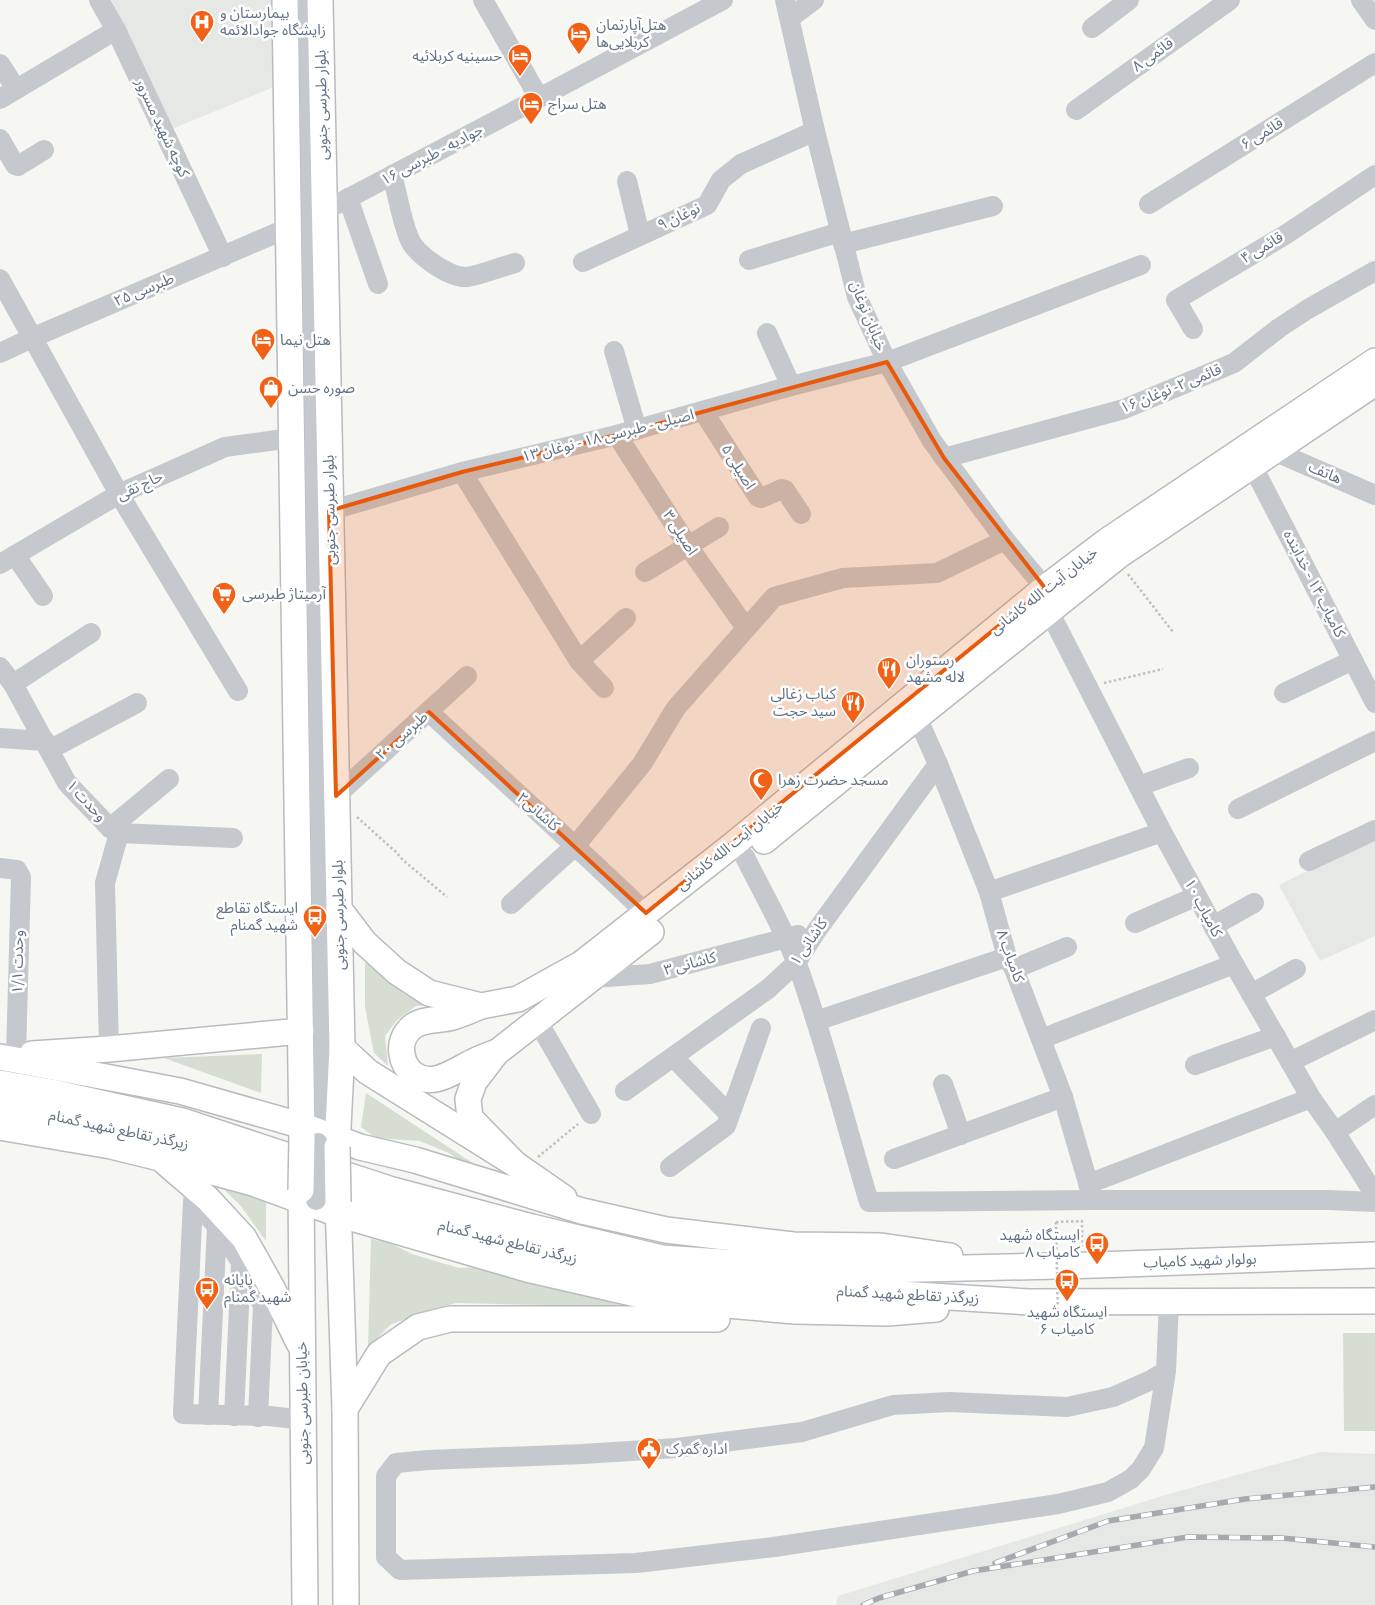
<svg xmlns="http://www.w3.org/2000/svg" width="1375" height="1605" viewBox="0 0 1375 1605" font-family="'Source Sans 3','Noto Sans Arabic',sans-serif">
  <rect width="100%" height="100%" fill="#f6f6f2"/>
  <g fill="#e6e8e5">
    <path d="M111,0H275L276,86L167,131Z"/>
    <path d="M1375,838V936L1320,961L1279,885Z"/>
    <path d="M1320,1452L1375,1454V1605H836L838,1596L1169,1494Z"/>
  </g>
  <g fill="#d6ded3">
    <path d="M365,962L403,993L428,1005L416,1006L397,1020L385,1036L388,1066L374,1053L365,1007Z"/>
    <path d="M262,1054L261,1093L164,1058Z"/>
    <path d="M366,1093L480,1168L473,1170L449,1153L420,1141L376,1138L361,1127Z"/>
    <path d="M212,1178L266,1192V1241L240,1205Z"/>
    <path d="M371,1239L392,1244L412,1254L459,1268L483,1267L616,1304L636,1307L456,1303L423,1312L390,1325L368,1348Z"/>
    <path d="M1343,1333H1375V1431H1344Z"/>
  </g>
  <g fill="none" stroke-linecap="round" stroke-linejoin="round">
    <defs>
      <g id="major">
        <path d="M285,0L302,1137"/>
        <path d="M320,0L342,1048L337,1147"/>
        <path d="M764,841L917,717L1118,556L1375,383"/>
        <path d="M339,909L365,943L397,972L429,993L481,1006L518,999L581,964L734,844L1045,588L1107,541L1375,361"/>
        <path d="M481,1006C472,1010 462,1014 453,1017C439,1021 423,1018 412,1027C404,1034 400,1044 402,1054C403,1062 407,1069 413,1074C433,1089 455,1070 473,1062C480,1058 487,1056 494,1053"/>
        <path d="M342,1048L368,1072L515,1164L564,1198"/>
        <path d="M32,1054L109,1049L301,1031"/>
        <path d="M0,1057L180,1091L303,1126L360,1147L415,1160L582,1211L666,1230L793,1245L881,1246L950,1256"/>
        <path d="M0,1083L51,1092L182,1121L389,1189L532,1227L662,1258L796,1267L881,1270L1097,1265L1375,1255"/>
        <path d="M0,1107L112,1126L178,1141L384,1211L527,1248L659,1279L1029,1302L1375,1301"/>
        <path d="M0,1127L111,1146L160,1158L253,1183L338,1214L527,1269L658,1299L795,1311L887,1313L936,1309"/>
        <path d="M166,1163L208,1199L244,1238L272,1288L299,1343"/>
        <path d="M515,1164L470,1118L468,1099L474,1082L496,1053L651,932"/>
        <path d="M301,1190L305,1605"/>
        <path d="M338,1202L345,1409L346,1605"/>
        <path d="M345,1409L379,1354L418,1327L450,1319H717"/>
      </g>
    </defs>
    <use href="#major" stroke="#b8bbc0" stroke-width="28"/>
    <g stroke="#bec0c3" stroke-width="2.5" stroke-dasharray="2.5 2.5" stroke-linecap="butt">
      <path d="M1128,574L1173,632"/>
      <path d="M1104,683L1163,669"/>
      <path d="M357,817L396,852L403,860L447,897"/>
      <path d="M538,1157L578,1124"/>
      <path d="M1056,1222L1082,1221V1246"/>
    </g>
    <g stroke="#c5c8cc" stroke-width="20">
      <path d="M99,0L116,30L223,257"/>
      <path d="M299,0L301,65"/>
      <path d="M483,0L539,98"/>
      <path d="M785,0L815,131L857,297L887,362L932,441L1005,540L1045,588"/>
      <path d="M1361,0L1375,20"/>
      <path d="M790,18L814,0"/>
      <path d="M1092,28L1129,0"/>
      <path d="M309,49L325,1146"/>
      <path d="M0,64L16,89"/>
      <path d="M0,99L116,30"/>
      <path d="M1076,110L1230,0"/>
      <path d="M0,139L15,165L18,166L44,150"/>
      <path d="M392,175C398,196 401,218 409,238C415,254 449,278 467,277C481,275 500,267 515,263"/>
      <path d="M627,181L640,235"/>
      <path d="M348,198L378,284"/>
      <path d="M1149,204L1375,63"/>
      <path d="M324,211L539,98L723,0"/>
      <path d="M843,244L993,206"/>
      <path d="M749,260L840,232"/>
      <path d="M583,262L707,205L721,180L741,164L815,131"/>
      <path d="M0,279L119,494L238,691"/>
      <path d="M1193,329L1176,300L1285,235L1375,175"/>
      <path d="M767,333L791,386"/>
      <path d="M614,351L637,430"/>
      <path d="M0,353L34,337L288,228"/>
      <path d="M703,411L758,497L761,498L782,489L785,490L801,514"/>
      <path d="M617,435L688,546L746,628"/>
      <path d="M1267,440L1274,451L1375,495"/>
      <path d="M944,458L1124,409L1234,363L1279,328L1308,309L1375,271"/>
      <path d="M1252,465L1375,703"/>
      <path d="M462,472L579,661L604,688"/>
      <path d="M329,511L462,472L617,435L791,386L887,362L1141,265"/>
      <path d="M15,555L43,596"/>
      <path d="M0,564L119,494L225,447L291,438"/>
      <path d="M645,572L719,527"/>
      <path d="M1049,611L1162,832L1234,964L1311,1098L1335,1132L1375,1195"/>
      <path d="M579,661L626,618"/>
      <path d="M0,667L13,684L67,783L110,828L119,833L233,838"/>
      <path d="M13,684L91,633"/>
      <path d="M1284,693L1353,660"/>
      <path d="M429,712C501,779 575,844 646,913"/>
      <path d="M917,717L938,764L989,892L1007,957L1014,969L1063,1097L1093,1200"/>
      <path d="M0,738L45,741"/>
      <path d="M49,750L137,703"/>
      <path d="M1139,786L1189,768"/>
      <path d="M336,796L467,676"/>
      <path d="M1238,809L1375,741"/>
      <path d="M110,828L169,779"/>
      <path d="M745,857C762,892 783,927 797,964C825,1041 845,1122 869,1202L1093,1200H1329L1375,1202"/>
      <path d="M1309,861L1375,830"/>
      <path d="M0,868L17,870L21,877L16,1055"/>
      <path d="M989,892L1162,832"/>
      <path d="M511,904L576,845L642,764L676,708L774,597L843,578L937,573L1005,540"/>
      <path d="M1135,923L1197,896"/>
      <path d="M1213,926L1254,903"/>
      <path d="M1014,969L1067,947"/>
      <path d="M593,978L650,974L798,935"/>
      <path d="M1251,994L1296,969"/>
      <path d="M537,1020L591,1114"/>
      <path d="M816,1021L1007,957"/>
      <path d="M1041,1039L1234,964"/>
      <path d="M109,1049L105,883L119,833"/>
      <path d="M674,1058L729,1114"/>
      <path d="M1290,1062L1375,1020"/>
      <path d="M1195,1065L1276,1036"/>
      <path d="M943,1084L961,1135"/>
      <path d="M625,1091L768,989L796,963L817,930L938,764"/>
      <path d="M1335,1132L1375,1105"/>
      <path d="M894,1159L1063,1097"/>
      <path d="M670,1167L726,1126L761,1028"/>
      <path d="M1088,1184L1311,1098"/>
      <path d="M193,1201L183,1414L269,1416L304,1420"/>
      <path d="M200,1208L217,1226L241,1262L263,1306L258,1417"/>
      <path d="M1166,1371L1149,1381L1113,1397L1067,1407L950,1402L893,1405L802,1432L677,1448L583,1454L428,1460L396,1463L386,1476V1557L400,1570L636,1563L774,1547L1058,1504L1108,1492L1131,1479L1141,1469L1154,1448L1166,1371L1169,1302"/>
      <path d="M208,1415L217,1226"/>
      <path d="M234,1416L241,1264"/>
    </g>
    <use href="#major" stroke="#fff" stroke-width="25"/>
    <defs>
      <g id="rail">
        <path d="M995,1563L1108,1521L1245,1499L1375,1487"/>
        <path d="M863,1605L879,1598L973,1571L1188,1537L1282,1538L1375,1547"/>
      </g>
    </defs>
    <use href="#rail" stroke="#a5aab1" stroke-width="5.5"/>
    <use href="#rail" stroke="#fff" stroke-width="4" stroke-dasharray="11" stroke-linecap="butt"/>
    <defs>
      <g id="major-bridge">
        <path d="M337,1147L338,1202"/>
        <path d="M301,1190L302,1137"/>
      </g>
    </defs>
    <use href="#major-bridge" stroke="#b8bbc0" stroke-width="28" stroke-linecap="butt"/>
    <path stroke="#bec0c3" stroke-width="2.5" stroke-dasharray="2.5 2.5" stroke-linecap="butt" d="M1056,1222L1058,1320"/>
    <path stroke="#c5c8cc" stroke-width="20" d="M316,1200L318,1143"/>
    <use href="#major-bridge" stroke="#fff" stroke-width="25"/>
  </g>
  <path fill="#e8590c" fill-opacity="0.2" stroke="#e8590c" stroke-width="4" stroke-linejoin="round" d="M887,362L944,458L1045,588L646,913L429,712L336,796L329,511L462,472L617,435Z"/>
  <defs>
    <symbol id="hospital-pin" viewBox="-11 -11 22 30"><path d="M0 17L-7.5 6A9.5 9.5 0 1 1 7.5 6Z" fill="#f16217" stroke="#fff"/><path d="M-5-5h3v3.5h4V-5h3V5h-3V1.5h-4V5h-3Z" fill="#fff"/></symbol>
    <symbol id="hotel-pin" viewBox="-11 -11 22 30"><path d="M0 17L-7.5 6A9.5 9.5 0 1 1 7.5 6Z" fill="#f16217" stroke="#fff"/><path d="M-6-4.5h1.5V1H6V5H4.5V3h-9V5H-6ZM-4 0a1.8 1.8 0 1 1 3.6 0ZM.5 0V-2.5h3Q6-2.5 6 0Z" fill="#fff"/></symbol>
    <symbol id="shop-pin" viewBox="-11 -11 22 30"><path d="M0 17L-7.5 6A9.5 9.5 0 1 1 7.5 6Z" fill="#f16217" stroke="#fff"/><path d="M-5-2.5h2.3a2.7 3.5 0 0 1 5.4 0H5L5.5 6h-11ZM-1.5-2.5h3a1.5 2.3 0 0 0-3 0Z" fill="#fff"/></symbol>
    <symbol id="supermarket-pin" viewBox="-11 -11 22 30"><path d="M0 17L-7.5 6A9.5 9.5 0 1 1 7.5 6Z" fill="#f16217" stroke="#fff"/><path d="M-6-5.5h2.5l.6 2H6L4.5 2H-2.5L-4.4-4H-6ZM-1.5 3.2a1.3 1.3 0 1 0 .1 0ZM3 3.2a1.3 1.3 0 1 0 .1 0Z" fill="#fff"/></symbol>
    <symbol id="restaurant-pin" viewBox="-11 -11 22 30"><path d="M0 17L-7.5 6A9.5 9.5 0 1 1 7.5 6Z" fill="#f16217" stroke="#fff"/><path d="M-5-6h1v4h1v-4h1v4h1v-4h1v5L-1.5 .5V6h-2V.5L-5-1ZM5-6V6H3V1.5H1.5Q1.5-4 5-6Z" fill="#fff"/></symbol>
    <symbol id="mosque-pin" viewBox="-11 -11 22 30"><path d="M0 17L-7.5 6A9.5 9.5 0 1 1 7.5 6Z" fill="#f16217" stroke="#fff"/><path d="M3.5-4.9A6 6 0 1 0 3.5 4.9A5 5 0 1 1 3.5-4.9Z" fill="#fff"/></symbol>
    <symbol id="bus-pin" viewBox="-11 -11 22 30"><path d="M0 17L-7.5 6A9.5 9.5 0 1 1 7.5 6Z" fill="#f16217" stroke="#fff"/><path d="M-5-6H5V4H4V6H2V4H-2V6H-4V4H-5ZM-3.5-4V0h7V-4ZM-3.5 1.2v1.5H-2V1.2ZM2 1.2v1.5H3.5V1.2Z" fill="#fff"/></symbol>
    <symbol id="civic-pin" viewBox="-11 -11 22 30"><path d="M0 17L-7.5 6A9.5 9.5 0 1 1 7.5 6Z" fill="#f16217" stroke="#fff"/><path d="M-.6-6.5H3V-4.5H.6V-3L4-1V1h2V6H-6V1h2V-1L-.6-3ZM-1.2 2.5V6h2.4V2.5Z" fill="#fff"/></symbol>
  </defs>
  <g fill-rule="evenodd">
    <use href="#hospital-pin" x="188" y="8" width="28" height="38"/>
    <use href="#hotel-pin" x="565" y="20" width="28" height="38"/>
    <use href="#hotel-pin" x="506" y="42" width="28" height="38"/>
    <use href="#hotel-pin" x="517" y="90" width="28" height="38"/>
    <use href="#hotel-pin" x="249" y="326" width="28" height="38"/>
    <use href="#shop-pin" x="257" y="374" width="28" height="38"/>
    <use href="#supermarket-pin" x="210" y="580" width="28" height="38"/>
    <use href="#restaurant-pin" x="875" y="655" width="28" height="38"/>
    <use href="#restaurant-pin" x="839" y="689" width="28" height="38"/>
    <use href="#mosque-pin" x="747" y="766" width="28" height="38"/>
    <use href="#bus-pin" x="301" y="903" width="28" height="38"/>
    <use href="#bus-pin" x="1083" y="1230" width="28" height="38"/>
    <use href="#bus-pin" x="1053" y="1267" width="28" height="38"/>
    <use href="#bus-pin" x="193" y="1275" width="28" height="38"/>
    <use href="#civic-pin" x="635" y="1435" width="28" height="38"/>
  </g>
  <g text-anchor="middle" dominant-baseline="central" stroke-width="5" stroke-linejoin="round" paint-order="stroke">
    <g font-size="15" fill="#627286" stroke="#fff" text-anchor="start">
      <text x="220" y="13">بیمارستان و<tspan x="220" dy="17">زایشگاه جوادالائمه</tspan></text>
      <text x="596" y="25">هتل‌آپارتمان<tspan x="596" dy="17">کربلایی‌ها</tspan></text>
      <text x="502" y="56" text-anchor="end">حسینیه کربلائیه</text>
      <text x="548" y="104">هتل سراج</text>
      <text x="280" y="340">هتل نیما</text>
      <text x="288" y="388">صوره حسن</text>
      <text x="242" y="594">آرمیتاژ طبرسی</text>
      <text x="906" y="660">رستوران<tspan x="906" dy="17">لاله مشهد</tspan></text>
      <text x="836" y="694" text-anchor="end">کباب زغالی<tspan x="836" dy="17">سید حجت</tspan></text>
      <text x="778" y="780">مسجد حضرت زهرا</text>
      <text x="298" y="908" text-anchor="end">ایستگاه تقاطع<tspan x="298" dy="17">شهید گمنام</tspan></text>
      <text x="1080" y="1235" text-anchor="end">ایستگاه شهید<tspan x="1080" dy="17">کامیاب ۸</tspan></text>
      <text x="224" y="1280">پایانه<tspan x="224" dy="17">شهید گمنام</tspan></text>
      <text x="1067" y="1312" text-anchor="middle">ایستگاه شهید<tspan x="1067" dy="17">کامیاب ۶</tspan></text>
      <text x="666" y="1449">اداره گمرک</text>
    </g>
    <g font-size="15" fill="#627286" stroke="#fff">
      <text transform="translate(1153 55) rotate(-36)">قائمی ۸</text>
      <text transform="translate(322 105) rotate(-91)">بلوار طبرسی جنوبی</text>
      <text transform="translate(162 128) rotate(65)">کوچه شهید مسرور</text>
      <text transform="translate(1262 134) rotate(-32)">قائمی ۶</text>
      <text transform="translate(432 155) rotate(-28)">جوادیه - طبرسی ۱۶</text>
      <text transform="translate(679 217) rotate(-25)">نوغان ۹</text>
      <text transform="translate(1262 248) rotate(-31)">قائمی ۴</text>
      <text transform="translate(144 290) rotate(-23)">طبرسی ۲۵</text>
      <text transform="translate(868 316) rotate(68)">خیابان نوغان</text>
      <text transform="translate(1171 389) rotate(-22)">قائمی ۲- نوغان ۱۶</text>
      <text transform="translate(608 436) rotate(-14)">اصیلی - طبرسی ۱۸ - نوغان ۱۳</text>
      <text transform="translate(738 467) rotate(58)">اصیلی ۵</text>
      <text transform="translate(1325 473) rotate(23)">هاتف</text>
      <text transform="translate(140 486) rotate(-25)">حاج تقی</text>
      <text transform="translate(330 510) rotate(-91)">بلوار طبرسی جنوبی</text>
      <text transform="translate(680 533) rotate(57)">اصیلی ۳</text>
      <text transform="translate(1314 584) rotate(63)">کامیاب ۱۴ - خدابنده</text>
      <text transform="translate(1044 591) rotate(-38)">خیابان آیت الله کاشانی</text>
      <text transform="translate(402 736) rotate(-42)">طبرسی ۲۰</text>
      <text transform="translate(86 801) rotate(47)">وحدت ۱</text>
      <text transform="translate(538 812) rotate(41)">کاشانی۲</text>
      <text transform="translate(730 846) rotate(-39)">خیابان آیت الله کاشانی</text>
      <text transform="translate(1203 908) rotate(62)">کامیاب ۱۰</text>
      <text transform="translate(339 915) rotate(-91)">بلوار طبرسی جنوبی</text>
      <text transform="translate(809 942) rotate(-55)">کاشانی ۱</text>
      <text transform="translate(1010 956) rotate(70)">کامیاب ۸</text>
      <text transform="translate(18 962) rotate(-89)">وحدت ۱/۱</text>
      <text transform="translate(690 964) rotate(-15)">کاشانی ۳</text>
      <text transform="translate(119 1130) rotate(12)">زیرگذر تقاطع شهید گمنام</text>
      <text transform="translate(508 1242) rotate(14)">زیرگذر تقاطع شهید گمنام</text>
      <text transform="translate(1200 1261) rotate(-2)">بولوار شهید کامیاب</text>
      <text transform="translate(908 1295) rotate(3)">زیرگذر تقاطع شهید گمنام</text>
      <text transform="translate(303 1403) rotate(-91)">خیابان طبرسی جنوبی</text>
    </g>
  </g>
</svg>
